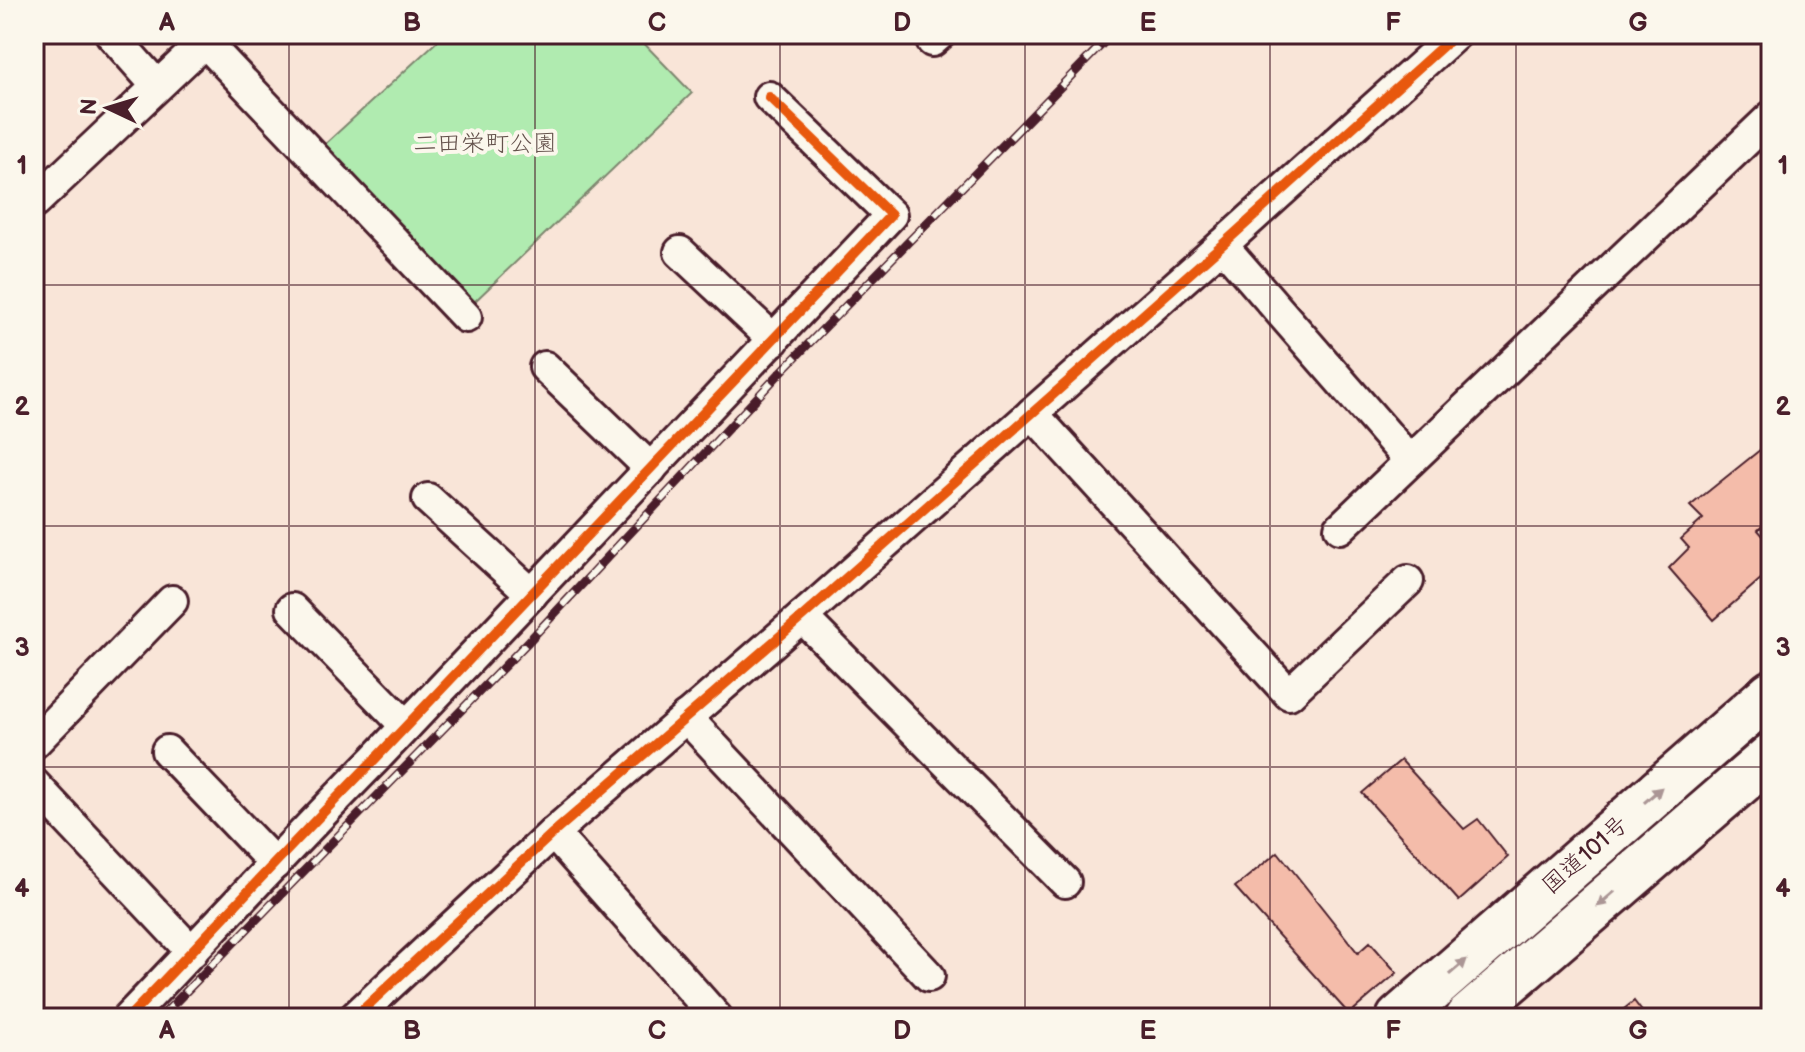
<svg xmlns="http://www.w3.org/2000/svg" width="1805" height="1052" viewBox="0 0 1805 1052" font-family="'Balsamiq Sans','Klee One',sans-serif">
  <rect width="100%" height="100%" fill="#f9e5d8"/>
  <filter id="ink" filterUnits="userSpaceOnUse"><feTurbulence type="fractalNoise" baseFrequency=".0125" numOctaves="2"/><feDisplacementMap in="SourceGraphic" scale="16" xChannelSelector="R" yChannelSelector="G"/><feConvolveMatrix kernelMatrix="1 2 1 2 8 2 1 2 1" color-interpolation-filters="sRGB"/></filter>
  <g filter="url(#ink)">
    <path fill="#b0ebb0" stroke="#7d856e" stroke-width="2" d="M445,34H635L692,93L471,305L323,146Z"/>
    <g fill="#f4bcaa" stroke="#4a1f2b" stroke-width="2">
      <path d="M1771,441V518L1758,530L1771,545V570L1714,620L1669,568L1689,548L1681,539L1703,519L1690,506Z"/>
      <path d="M1401,760L1464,829L1478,819L1508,857L1459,901L1362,793Z"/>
      <path d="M1278,852L1358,953L1370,942L1397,973L1349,1014L1235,887Z"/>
      <path d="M1634,1001L1647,1018H1613Z"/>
    </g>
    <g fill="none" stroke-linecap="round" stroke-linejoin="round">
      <defs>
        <g id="minor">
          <path d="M111,34L157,86"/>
          <path d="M932,41L940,34"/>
          <path d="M205,42L466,317"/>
          <path d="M34,203L213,34"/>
          <path d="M1222,245L1410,461"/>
          <path d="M680,252L774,340"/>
          <path d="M545,367L651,469"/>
          <path d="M1032,413L1289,694L1408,581"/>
          <path d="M428,499L532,594"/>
          <path d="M1340,528L1771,117"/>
          <path d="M292,609L406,726"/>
          <path d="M802,617L1065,882"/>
          <path d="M686,717L929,976"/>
          <path d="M34,743L172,601"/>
          <path d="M167,751L275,864"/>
          <path d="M34,784L192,952"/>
          <path d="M553,833L717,1018"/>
          <path d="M128,1018C211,932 291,844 375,759L891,215L769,97"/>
          <path d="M354,1018L553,833L802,617L1222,245L1456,34"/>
        </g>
        <g id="highway">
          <path d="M1399,1018L1771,693"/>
          <path d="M1467,1018L1771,756"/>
        </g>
      </defs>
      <use href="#minor" stroke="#4a1f2b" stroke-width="36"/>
      <use href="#highway" stroke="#4a1f2b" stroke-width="50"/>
      <use href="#minor" stroke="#fbf7ec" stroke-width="30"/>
      <use href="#highway" stroke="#fbf7ec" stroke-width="44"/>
      <defs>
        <path id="rail" d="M160,1018L527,643L780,373L1112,34"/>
      </defs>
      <use href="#rail" stroke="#4a1f2b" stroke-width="9"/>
      <use href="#rail" stroke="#fbf7ec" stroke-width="6" stroke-dasharray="18" stroke-linecap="butt"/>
      <defs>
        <g id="cycleway">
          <path d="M128,1018C211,932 291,844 375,759L891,215L769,97"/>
          <path d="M354,1018L553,833L802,617L1222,245L1456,34"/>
        </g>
      </defs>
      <use href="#cycleway" stroke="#fbf7ec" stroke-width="15"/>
      <use href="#cycleway" stroke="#e8590c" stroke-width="10"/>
    </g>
    <defs><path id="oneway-solid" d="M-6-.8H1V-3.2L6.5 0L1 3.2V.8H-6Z" transform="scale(2)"/></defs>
    <g fill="#ab9695">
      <use href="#oneway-solid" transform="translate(1653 795) rotate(-41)"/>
      <use href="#oneway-solid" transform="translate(1606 899) rotate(139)"/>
      <use href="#oneway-solid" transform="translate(1458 967) rotate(-41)"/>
    </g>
  </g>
  <path fill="none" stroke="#4a1f2b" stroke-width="2" stroke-opacity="0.55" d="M289,34V1018M535,34V1018M780,34V1018M1025,34V1018M1270,34V1018M1516,34V1018M34,285H1771M34,526H1771M34,767H1771"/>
  <g text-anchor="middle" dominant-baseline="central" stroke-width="8" stroke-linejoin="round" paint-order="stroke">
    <g font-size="24" fill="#64524c" stroke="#fbf7ec">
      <text x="485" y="143">二田栄町公園</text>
    </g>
    <g font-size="24" fill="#4a1f2b" stroke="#fbf7ec">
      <text transform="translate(1585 855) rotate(-41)">国道101号</text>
    </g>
  </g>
  <rect width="1805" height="1052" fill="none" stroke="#fbf7ec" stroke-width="88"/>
  <g transform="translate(108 108) rotate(274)" stroke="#fbf7ec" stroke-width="6" paint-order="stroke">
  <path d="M0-6L14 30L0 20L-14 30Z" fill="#4a1f2b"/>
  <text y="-12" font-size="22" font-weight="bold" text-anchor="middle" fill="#4a1f2b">N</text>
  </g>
  <rect x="44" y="44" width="1717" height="964" fill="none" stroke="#4a1f2b" stroke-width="3"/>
  <g font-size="26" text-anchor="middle" font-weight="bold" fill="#4a1f2b">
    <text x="167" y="31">A</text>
    <text x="412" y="31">B</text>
    <text x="657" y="31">C</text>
    <text x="902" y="31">D</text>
    <text x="1148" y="31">E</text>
    <text x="1393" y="31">F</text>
    <text x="1638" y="31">G</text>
    <text x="22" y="174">1</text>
    <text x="1783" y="174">1</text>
    <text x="22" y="415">2</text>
    <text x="1783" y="415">2</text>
    <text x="22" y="656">3</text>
    <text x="1783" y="656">3</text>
    <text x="22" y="897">4</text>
    <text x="1783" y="897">4</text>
    <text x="167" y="1039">A</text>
    <text x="412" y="1039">B</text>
    <text x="657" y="1039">C</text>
    <text x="902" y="1039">D</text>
    <text x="1148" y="1039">E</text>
    <text x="1393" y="1039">F</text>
    <text x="1638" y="1039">G</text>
  </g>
</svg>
